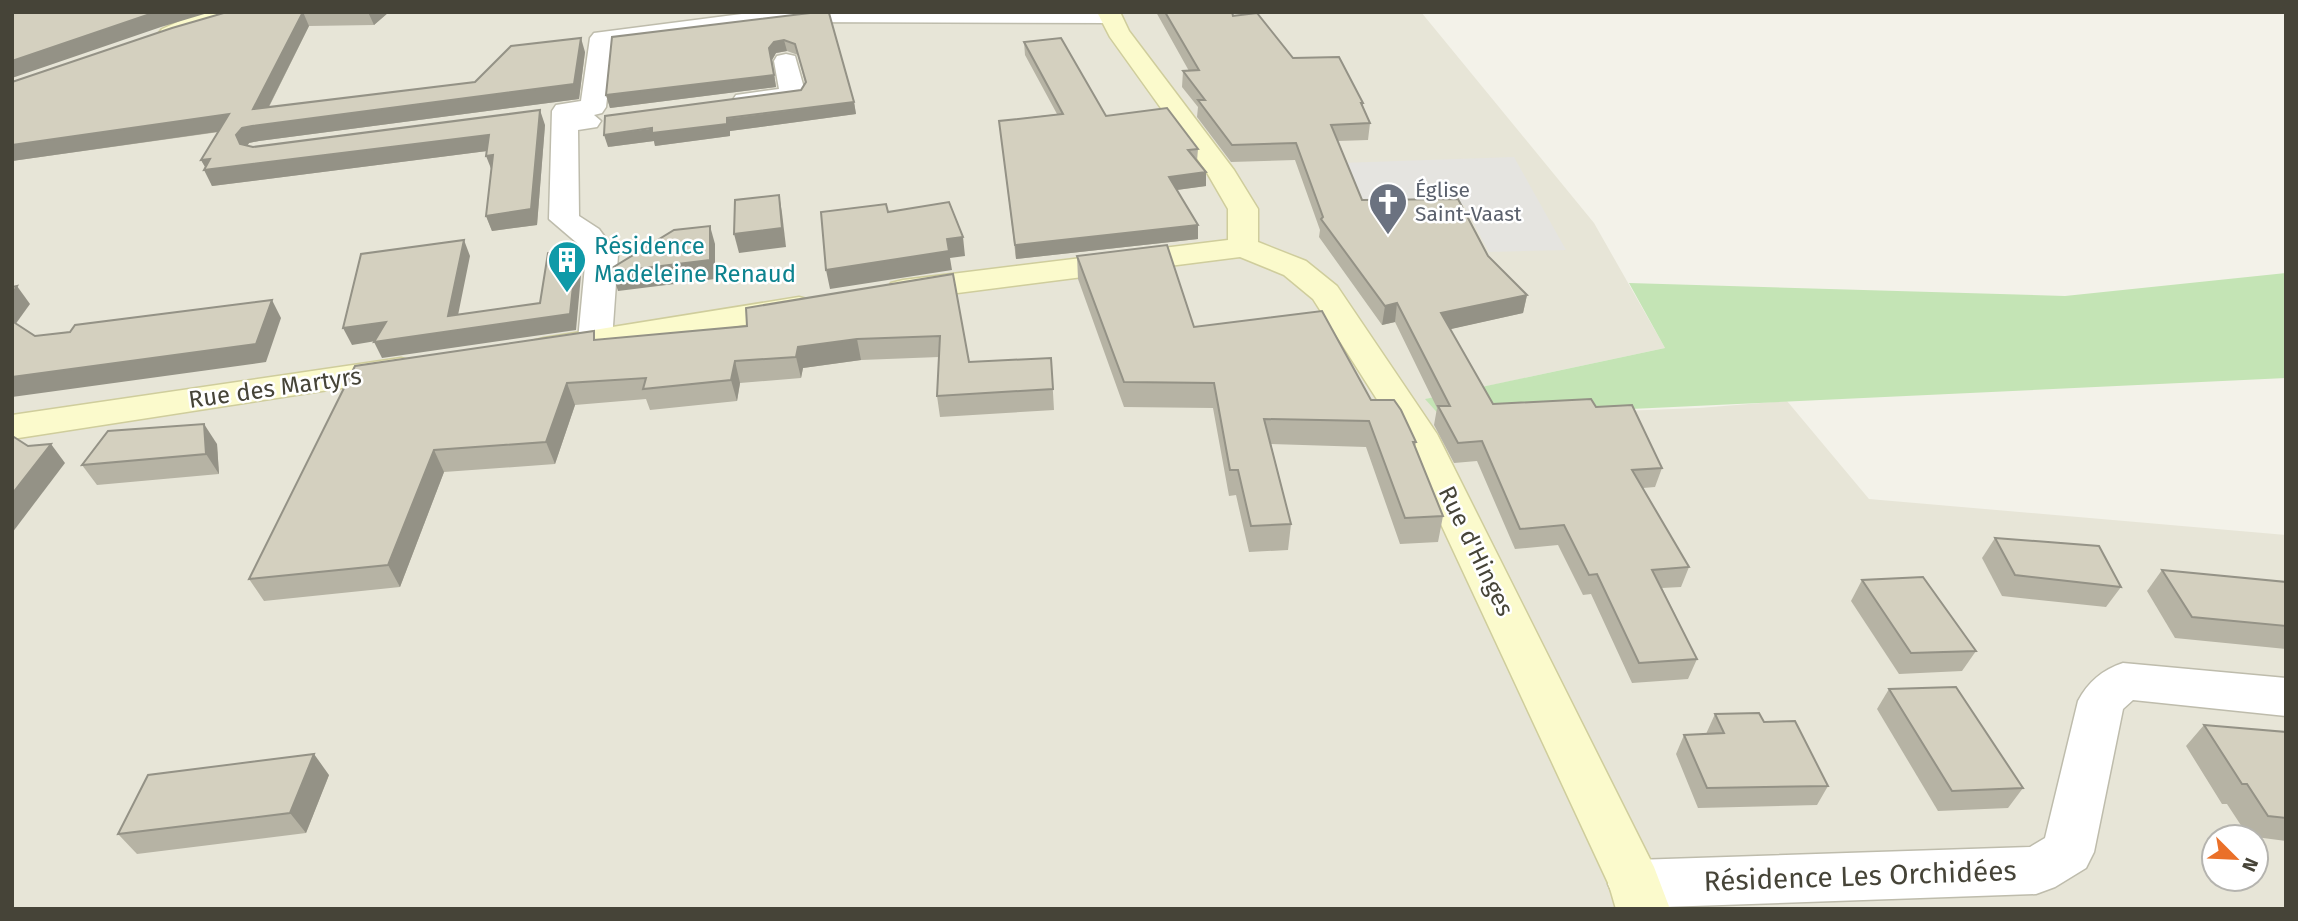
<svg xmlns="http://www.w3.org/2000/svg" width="2298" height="921" viewBox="0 0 2298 921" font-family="'Fira Sans',sans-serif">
  <rect width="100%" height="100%" fill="#f3f2e9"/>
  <path fill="#e7e5d7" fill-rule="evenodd" d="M12,12H1421L1594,223L1665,348L1426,399L1442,418L1699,408L1787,401L1869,499L2286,535V909H12ZM2214,837H2256V879H2214Z"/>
  <path fill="#c4e4b5" d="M2286,273V378L1442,418L1425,399L1665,348L1629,283L2065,296Z"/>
  <path fill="#e5e4e0" d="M1514,157L1566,250L1489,252L1464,205L1356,207L1341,163Z"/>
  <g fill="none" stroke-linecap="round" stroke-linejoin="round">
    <defs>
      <g id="street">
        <path d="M757,12H1118L1121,16L1117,21L1109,23L792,22L613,44L606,107L602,113L594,115L601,121L597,127L578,130L579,216L599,229L618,255L612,340L607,347L595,350L583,347L578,340L586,255L577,243L549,219L552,111L556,105L581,101L590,38L594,33Z"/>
        <path d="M786,54L795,56L806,95L802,100L745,109L736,107L732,101L736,95L779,89L774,61L777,56Z"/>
        <path d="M2123,663L2286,678V716L2133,700L2123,709L2094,852L2086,868L2055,887L2036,894L1635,908L1616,901L1608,884L1616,867L1635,860L2030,847L2045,838L2078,701C2088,682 2102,670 2123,663Z"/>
      </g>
      <g id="secondary">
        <path d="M200,12H231L228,17L178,39H162L158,34L162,29Z"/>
        <path d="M1097,12H1120L1129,31L1234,170L1258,209V242L1306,261L1337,286L1437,434L1654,867L1670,909H1616L1609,885L1399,434L1313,299L1284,275L1240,257L903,300L891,297L887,290L891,283L903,280L1228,240V209L1206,171L1110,37Z"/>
        <path d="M799,297L811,300L816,307L811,314L544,358L532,355L527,348L532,341L544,338Z"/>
        <path d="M401,358L413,361L419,369L413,377L12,439V415Z"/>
      </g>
    </defs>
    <use href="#street" stroke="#bebcac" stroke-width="3"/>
    <use href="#secondary" stroke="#cfcd9c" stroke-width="3"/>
    <use href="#street" fill="#fff" fill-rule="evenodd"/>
    <use href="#secondary" fill="#fbfacc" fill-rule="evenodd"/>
  </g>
  <g fill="#b6b3a4">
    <path d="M227,12H389L374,25L309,26L269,107L475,82L585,52L579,99L259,141L249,143L247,146L253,147L545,125L537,225L492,231L486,216L491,169L487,151L212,186L205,167L201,160L219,132L12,161V82Z"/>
    <path d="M1156,12H1232L1233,16L1293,58L1363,103V107L1370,123L1368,140L1338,141L1362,200L1488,256L1527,295L1523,313L1450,329L1493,404L1596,407L1662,468L1655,487L1643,488L1689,567L1681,587L1662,588L1697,659L1688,679L1632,683L1591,594L1583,595L1558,545L1515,549L1477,461L1454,463L1434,425L1437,408L1395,322L1382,325L1319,237L1320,230L1295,160L1231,162L1197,117L1198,107L1182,87L1183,71H1189Z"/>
    <path d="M810,13L854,102L856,114L730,131V136L655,146L654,141L608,147L801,90L805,83L798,55L787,51L776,53L772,60L776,87L610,108L606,95Z"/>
    <path d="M1024,42L1106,116L1198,149L1197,161L1206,172V186L1177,190L1198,225V239L1016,259L999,121L1057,114L1025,55Z"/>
    <path d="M1077,256L1194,327L1371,400L1416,442L1415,447L1443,516L1438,542L1400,544L1366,447L1271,444L1291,524L1288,550L1249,552L1236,495L1229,496L1213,408L1124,407L1078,279Z"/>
    <path d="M953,274L969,362L1051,358L1054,410L940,417L937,396L939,357L861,360L803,368L801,378L740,383L737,401L650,410L646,399L575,405L555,464L444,472L400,587L264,601L249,579L355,366L597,340L747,326Z"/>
    <path d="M217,444L219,474L97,485L82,465Z"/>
    <path d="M1995,538L2121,587L2106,607L2002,596L1982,558Z"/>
    <path d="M2162,570L2286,582V649L2175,638L2147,591Z"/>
    <path d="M1862,580L1976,651L1962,671L1899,674L1851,601Z"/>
    <path d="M1889,689L2023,788L2008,808L1938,811L1877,709Z"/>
    <path d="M1715,714L1764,722L1828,786L1817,805L1698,808L1676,754L1684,735L1706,734Z"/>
    <path d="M2204,725L2286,732V841L2248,836L2227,804H2222L2186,746Z"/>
    <path d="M329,775L306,833L137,854L118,834Z"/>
  </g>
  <g fill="#949286">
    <path d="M156,12H211L161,27L12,78V61Z"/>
    <path d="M303,12L309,26L260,124L253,109Z"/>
    <path d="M368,12H389L374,25Z"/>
    <path d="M581,38L585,52L579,99L259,141L249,143L244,151L236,135L242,128L252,126L574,84Z"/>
    <path d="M784,40L787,51L776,53L772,60L776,87L610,108L606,95L774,42Z"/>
    <path d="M854,102L856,114L730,131V136L655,146L654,141L608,147L604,135Z"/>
    <path d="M540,110L545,125L537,225L492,231L486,216Z"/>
    <path d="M229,114L237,129L12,161V145Z"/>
    <path d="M489,135L495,150L212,186L204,170H207L201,160Z"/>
    <path d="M493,155L492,171L486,156Z"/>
    <path d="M1206,172V186L1169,191V177Z"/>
    <path d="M779,195L782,213L786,247L739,253L734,234Z"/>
    <path d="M1198,225V239L1016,259L1015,245Z"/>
    <path d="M710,226L715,244V279L618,291L612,272Z"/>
    <path d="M963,237L965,256L950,258L952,270L830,289L826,270L947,239Z"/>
    <path d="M464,240L470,256L455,330L570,314L577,248L582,264L576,330L382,358L374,342L448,316Z"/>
    <path d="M17,286L30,304L12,329V294Z"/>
    <path d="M1527,295L1523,313L1438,332L1441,313Z"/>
    <path d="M272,300L281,318L266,362L12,397V377Z"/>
    <path d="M1397,303L1395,322L1382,325L1385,306Z"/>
    <path d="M386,322L394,338L352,345L343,328Z"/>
    <path d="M857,339L861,360L803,368L801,378L796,357L798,347Z"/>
    <path d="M735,361L740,383L737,401L731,380Z"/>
    <path d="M567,383L575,405L555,464L546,442Z"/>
    <path d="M204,424L217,444L219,474L206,454Z"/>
    <path d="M51,444L65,463L12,533V494Z"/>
    <path d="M434,450L444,472L400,587L388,565Z"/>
    <path d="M314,754L329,775L306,833L290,813Z"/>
  </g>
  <g fill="#d4d0bf" stroke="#949286" stroke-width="2">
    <path d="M12,12H156L12,61Z"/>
    <path d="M227,12H316H303L253,109L475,82L511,46L581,38L574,84L252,126L242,128L236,135L240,144L253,147L540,110L531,209L486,216L493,155L486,156L489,135L204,170L210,159L201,160L229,114L12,145V82L172,28Z"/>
    <path d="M1165,12H1232L1233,16L1257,13L1293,58L1339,57L1363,103H1361L1370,123L1331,125L1362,200L1458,199L1488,256L1527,295L1441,313L1493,404L1591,399L1596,407L1632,405L1662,468L1632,470L1689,567L1652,570L1697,659L1639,663L1597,574L1589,575L1564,525L1520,529L1482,441L1458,443L1438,406H1450L1397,303L1385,306L1321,219L1323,217L1296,143L1232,145L1198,100H1205L1183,71L1199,70Z"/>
    <path d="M810,13H829L854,102L727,118V124L652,133V128L604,135L605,116L801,90L806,82L795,44L784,40L774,42L769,48L774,75L606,95L612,37Z"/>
    <path d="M1061,38L1106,116L1167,108L1198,149L1188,150L1206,172L1169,177L1198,225L1015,245L999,121L1063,114L1024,42Z"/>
    <path d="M779,195L782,228L734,234L735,200Z"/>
    <path d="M949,202L963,237L947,239L949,251L826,270L821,212L886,204L888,212Z"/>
    <path d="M710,226V260L612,272V268L674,230Z"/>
    <path d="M464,240L448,316L540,303L548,253L577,248L570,314L374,342L386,322L343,328L361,254Z"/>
    <path d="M1167,245L1194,327L1322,311L1371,400H1394L1401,410L1416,442H1413L1443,516L1405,518L1369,421L1264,419L1291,524L1251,526L1238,470H1230L1214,383L1124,382L1077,256Z"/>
    <path d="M953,274L969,362L1051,358L1053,389L937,396L940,336L857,339L798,347L796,357L735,361L731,380L643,389L646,378L567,383L546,442L434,450L388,565L249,579L355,366L594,331V340L747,326L746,308Z"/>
    <path d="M17,286L12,294V287Z"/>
    <path d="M272,300L256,344L12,377V321L35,336L70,332L75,325Z"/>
    <path d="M204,424L206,454L82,465L108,431Z"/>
    <path d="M14,437L28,446L51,444L12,494V439Z"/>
    <path d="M1995,538L2099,546L2121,587L2015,575Z"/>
    <path d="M2162,570L2286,582V626L2192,617Z"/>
    <path d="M1923,577L1976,651L1911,653L1862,580Z"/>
    <path d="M1956,687L2023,788L1952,791L1889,689Z"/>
    <path d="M1759,713L1764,722L1795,721L1828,786L1707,788L1684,735L1724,733L1715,714Z"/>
    <path d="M2204,725L2286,732V818L2268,816L2247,784H2242Z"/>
    <path d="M314,754L290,813L118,834L148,775Z"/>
  </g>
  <defs>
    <symbol id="church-pin" viewBox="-11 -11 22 30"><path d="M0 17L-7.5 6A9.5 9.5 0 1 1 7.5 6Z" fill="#6b7280" stroke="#fff"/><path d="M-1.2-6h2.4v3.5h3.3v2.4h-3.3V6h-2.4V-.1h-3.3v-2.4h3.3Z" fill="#fff"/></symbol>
    <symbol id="building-pin" viewBox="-11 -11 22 30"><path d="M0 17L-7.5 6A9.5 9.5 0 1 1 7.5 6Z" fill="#0f9aa8" stroke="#fff"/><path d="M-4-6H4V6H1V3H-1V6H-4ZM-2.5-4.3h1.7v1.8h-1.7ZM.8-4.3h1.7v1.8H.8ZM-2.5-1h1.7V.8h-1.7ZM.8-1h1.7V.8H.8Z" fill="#fff"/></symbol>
  </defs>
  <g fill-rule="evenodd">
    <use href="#church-pin" x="1366" y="180" width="44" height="60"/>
    <use href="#building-pin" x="545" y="238" width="44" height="60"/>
  </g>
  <g text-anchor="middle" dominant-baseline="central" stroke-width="5" stroke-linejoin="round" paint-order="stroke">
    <g font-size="21" fill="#5b616d" stroke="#fff" text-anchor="start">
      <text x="1415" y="190">Église<tspan x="1415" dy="24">Saint-Vaast</tspan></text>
    </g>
    <g font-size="24" fill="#0d838f" stroke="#fff" text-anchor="start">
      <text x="594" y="246">Résidence<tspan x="594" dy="28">Madeleine Renaud</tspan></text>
    </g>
    <g font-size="24" fill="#464438" stroke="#fff">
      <text transform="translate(275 388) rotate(-8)">Rue des Martyrs</text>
      <text transform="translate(1476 551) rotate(64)">Rue d'Hinges</text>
    </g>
    <g font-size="28" fill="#464438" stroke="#fff">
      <text transform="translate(1860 876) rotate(-2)">Résidence Les Orchidées</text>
    </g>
  </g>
  <rect width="2298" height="921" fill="none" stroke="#464438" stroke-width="28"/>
  <g transform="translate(2235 858) rotate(114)"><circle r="33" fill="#ffffff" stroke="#b5b4af" stroke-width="2"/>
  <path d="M0-5L12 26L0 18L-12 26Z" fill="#ea7029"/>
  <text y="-10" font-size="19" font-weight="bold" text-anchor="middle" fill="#464438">N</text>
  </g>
</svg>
